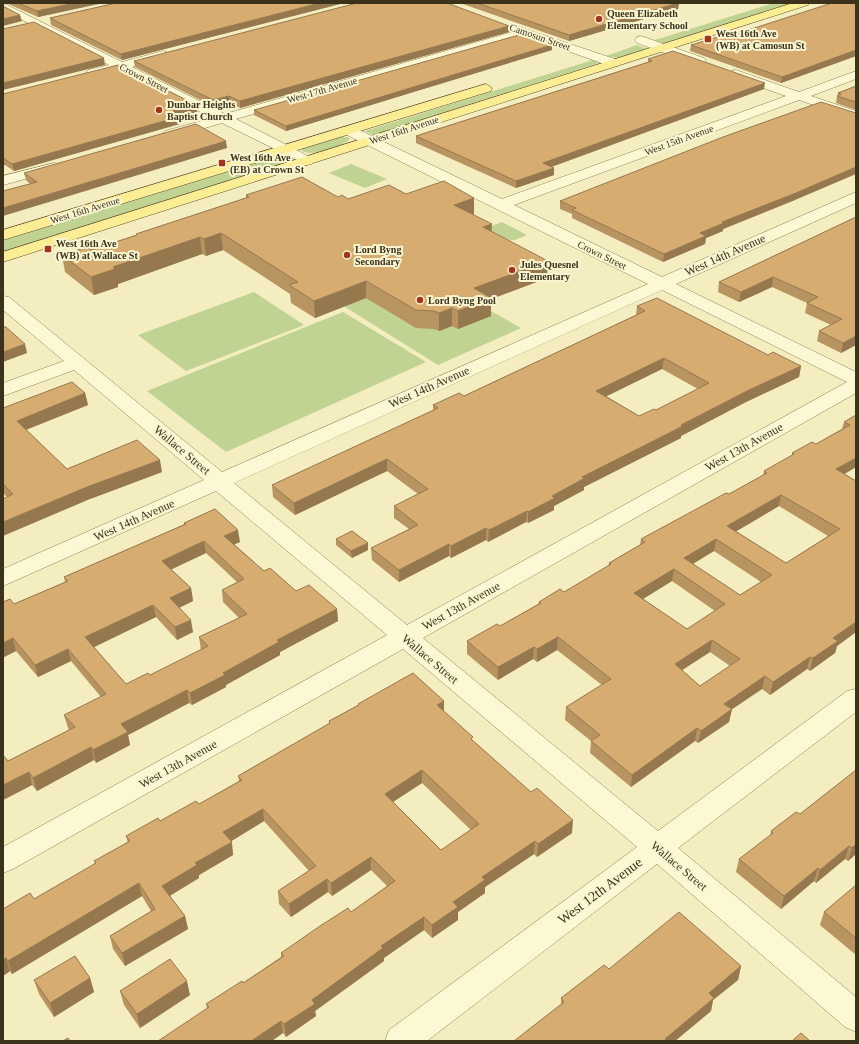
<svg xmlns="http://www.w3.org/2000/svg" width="859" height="1044" viewBox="0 0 859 1044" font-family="Georgia,serif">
  <rect width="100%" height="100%" fill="#f3edc0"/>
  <g fill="#c0d392">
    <path d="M774,3H793L666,43H659L655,40Z"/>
    <path d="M637,45L647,49L618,58L606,56Z"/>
    <path d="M593,60L599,63L376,134H370L365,131Z"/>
    <path d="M337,137H347L350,139C341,147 314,157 302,151V148Z"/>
    <path d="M281,156L287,158V160L273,168L3,253V239L263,159Z"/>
    <path d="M351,164L387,179L365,188L329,173Z"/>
    <path d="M502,222L527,235L515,240L503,241L486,228Z"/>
    <path d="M399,259L521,328L438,365L318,290Z"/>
    <path d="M254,292L304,325L186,371L138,335Z"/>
    <path d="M343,312L426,362L226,452L147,391Z"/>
  </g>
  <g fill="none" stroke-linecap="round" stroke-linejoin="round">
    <defs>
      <g id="minor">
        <path d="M3,3L122,62L163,51L167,52L169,55L167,58L132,67L225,114L513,32L507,28L513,25L618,60L620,63L618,66H610L525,36L236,119L312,158L314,161L312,164L307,165L222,123L170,138L165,137L163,134L165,131L212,118L119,70L92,77L88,76L86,73L88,70L109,65L3,10Z"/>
        <path d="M641,36L704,58L706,61L704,64H696L637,43L635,40L637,37Z"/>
        <path d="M736,70L799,92L856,71V79L811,96L856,111V120L799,100L514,205L662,277L856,192V203L676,284L856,372V393L423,638L658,831L847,691L856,689V712L678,848L856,997V1032L845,1027L657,864L427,1041H385L389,1030L637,847L403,649L13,869L3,873V847L387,635L216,491L3,586V569L204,480L74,370L3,396V383L64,361L3,310V296L9,297L222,472L648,284L343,133L341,130L343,127H353L502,199L786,96L732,77L730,74L732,71ZM662,290L847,382L407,625L234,483Z"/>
        <path d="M54,163L59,164L61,167L59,170L3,185V176Z"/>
      </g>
      <g id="major">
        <path d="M793,3H810L808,5L3,262V252Z"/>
        <path d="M486,84L492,88L491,91L3,240V230Z"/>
      </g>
    </defs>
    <use href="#minor" stroke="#8e7e55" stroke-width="1"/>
    <use href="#major" stroke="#5c4a2a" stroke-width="1"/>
    <use href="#minor" fill="#fdf8d4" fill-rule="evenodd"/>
    <use href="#major" fill="#fbed93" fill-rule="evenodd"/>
  </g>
  <g fill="#b89461" fill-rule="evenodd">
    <path d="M6,3H103L38,17Z"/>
    <path d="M116,3H344L122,60L51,25L50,18Z"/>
    <path d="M460,3H680H679L678,9L569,41Z"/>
    <path d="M856,3V56L781,83L690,51L691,45Z"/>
    <path d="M509,32L240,108L230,103L214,107L135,67L134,61Z"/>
    <path d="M551,45L552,50L420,90L286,131L254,115V110Z"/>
    <path d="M648,59L764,89L551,167L554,175L516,188L416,143V136L648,62Z"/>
    <path d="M856,86V110L836,103L837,96L838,95V93Z"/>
    <path d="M3,94L197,112L181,116H182L183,123L14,171L5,165H3Z"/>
    <path d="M227,148L30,184L26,180L24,173Z"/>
    <path d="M406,194L474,214L473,215L492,232L547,278L491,299V316L458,329L452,326L439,331L434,329L416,328L366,298L315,318L291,303L290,294L223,250L206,256L202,254L118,284V287L94,295L65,272L62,255L91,250L136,235V234L246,198V195L338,197L348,199Z"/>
    <path d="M795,200L723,229V231L706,238L705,244L663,262L572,218V214L560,209V201Z"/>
    <path d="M856,217V345L841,353L817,341L819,331L831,325L805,313L807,303L772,287L739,302L718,292L719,282Z"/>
    <path d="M637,306L768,355L801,366L799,377L746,402L681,436V438L584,487V490L554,506V510L528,523L526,522L488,542L486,540L451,558L449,556L399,582L372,560L371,548L409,529L394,518V506L418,494L387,471L295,515L273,497L272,485L433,411V405L464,396L636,315ZM662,369L698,389L656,410L639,416L606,396Z"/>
    <path d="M85,393L88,405L26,430L67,469L162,472L90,499L7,497L3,493V408Z"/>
    <path d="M856,415V467L844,474L856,481V632L837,646L835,653L810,671L807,669L770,695L762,689L732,709L729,722L698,743L695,741L631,787L590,753L591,741L565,720L566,707L602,685L557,650L537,662L533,659L498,680L467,654V641L500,626L538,604L539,602L564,592L608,566L609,563L640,545L641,539L729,494L763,475L764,471L792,456V453L816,444L842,429L844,422ZM779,506L828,536L786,563L736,531ZM714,551L761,582L740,595L693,564ZM672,581L715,611L687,629L643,599ZM710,652L730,666L700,686L682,670Z"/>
    <path d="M184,523L240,542L234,544L264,571L296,591L337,609L338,621L280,652V655L226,685V687L192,705L189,703L128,735L130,745L96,763L94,760L37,791L32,785L3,800V755L8,761L69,730L68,728L64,715L101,697L71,661L38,677L16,651L4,657L3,656V602L14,604L65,582L64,577L185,524ZM206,553L237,582L222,590L223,602L239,618L199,637L201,650L150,675L126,684L94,647L156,617L177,640L193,632L179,608L193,601L191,588L171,569Z"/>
    <path d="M336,539L368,543V550L352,558L336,545Z"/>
    <path d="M444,701V712L473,741L572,833L537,857L534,854L485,887V893L458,912V920L432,938L424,930L384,958V961L315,1011L316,1016L286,1037L283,1033L207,1009L206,1004L243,983L281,957V953L351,912L387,886L371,870L332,896L328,892L291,917L279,904L278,891L309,871L264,821L231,841L233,855L199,875V878L170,896L185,916L188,929L125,966L113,949L110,936L151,911L142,896L12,974L10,971L3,976V909L34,899L95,864L94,861L128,843L126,836L199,804L239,781L238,776L329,724V721L358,705V704ZM422,783L471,830L441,850L393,802Z"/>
    <path d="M856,770V854L848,861L845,859L816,883L814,881L781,909L736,872L739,859L770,836L771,831L800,814Z"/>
    <path d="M856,885V955L820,925L824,912Z"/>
    <path d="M741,966L738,980L713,1000L711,1011L675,1041H514L561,1005V998L609,969Z"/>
    <path d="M90,978L94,992L54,1017L39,994L34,980Z"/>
    <path d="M120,991L190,995L140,1028L124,1005Z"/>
  </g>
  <g fill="#96784f">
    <path d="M75,3H103L38,17L37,11Z"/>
    <path d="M320,3H344L122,60L121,54Z"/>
    <path d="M670,3H680H679L678,9L569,41V35Z"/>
    <path d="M20,15L22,21L3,26V19Z"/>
    <path d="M509,26V32L240,108V101Z"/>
    <path d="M551,42V46L552,45V50L420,90L286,131V126Z"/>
    <path d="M856,50V56L781,83L782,77Z"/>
    <path d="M104,58L105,65L3,90V83Z"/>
    <path d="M765,83L764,89L543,170V163Z"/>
    <path d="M229,96L230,103L214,107L213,100Z"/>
    <path d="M196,105L197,112L174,118L173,111Z"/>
    <path d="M182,116L183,123L14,171L12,164Z"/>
    <path d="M226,141L227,148L3,216V208Z"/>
    <path d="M3,158L5,165H3Z"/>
    <path d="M856,167V174L795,200L723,229V231L706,238L705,244L663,262L664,254L700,233L722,222Z"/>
    <path d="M554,168V175L516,188V181Z"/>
    <path d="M474,198V214L454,222V205Z"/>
    <path d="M492,224L491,241L483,227Z"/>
    <path d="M221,233L223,250L206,256L204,239Z"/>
    <path d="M200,237L202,254L118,284V287L94,295L91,277L113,267Z"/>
    <path d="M548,261L547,278L491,299V316L458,329V311L474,288Z"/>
    <path d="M773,277L772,287L739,302L741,292Z"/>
    <path d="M366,281V298L315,318L314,301Z"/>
    <path d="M452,308V326L439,331V313Z"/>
    <path d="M856,336V345L841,353L843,343Z"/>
    <path d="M25,344L27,353L3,362V352Z"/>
    <path d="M664,358L662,369L595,402L596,391Z"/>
    <path d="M801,366L799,377L746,402L681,436V438L584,487V490L554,506V510L528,523V512L582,477L747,391Z"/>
    <path d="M85,393L88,405L20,432L17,421Z"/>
    <path d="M856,458V467L833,481L836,469Z"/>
    <path d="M387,459V471L295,515L294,503Z"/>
    <path d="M160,460L162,472L90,499L3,536V522L87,487Z"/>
    <path d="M781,495L779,506L725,538L727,526Z"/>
    <path d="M527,511L526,522L488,542L489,530Z"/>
    <path d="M486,528V540L451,558V546Z"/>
    <path d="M238,530L240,542L226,548L224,536Z"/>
    <path d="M716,539L714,551L682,570L684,558Z"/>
    <path d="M204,541L206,553L164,573L162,561Z"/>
    <path d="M368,543V550L352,558L351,551Z"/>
    <path d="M449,544V556L399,582V570Z"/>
    <path d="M674,569L672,581L633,605L634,593Z"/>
    <path d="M191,588L193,601L172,611L170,598Z"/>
    <path d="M153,605L156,617L88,650L85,637Z"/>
    <path d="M337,609L338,621L280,652V655L226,685V687L192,705L190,693L277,640Z"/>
    <path d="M191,620L193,632L177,640L175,627Z"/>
    <path d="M856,622V632L837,646L835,653L810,671L813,658L833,638Z"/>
    <path d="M558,637L557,650L537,662V649Z"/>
    <path d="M13,638L16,651L4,657L3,654V643Z"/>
    <path d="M712,640L710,652L673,676L675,664Z"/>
    <path d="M534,647L533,659L498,680V667Z"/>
    <path d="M68,649L71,661L38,677L35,665Z"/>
    <path d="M810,657L807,669L770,695L773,682Z"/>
    <path d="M765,676L762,689L722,716L724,704Z"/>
    <path d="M187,690L189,703L128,735L130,745L96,763L93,750L121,724Z"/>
    <path d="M444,701V714L437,705Z"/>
    <path d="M732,709L729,722L698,743L701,731Z"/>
    <path d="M697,728L695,741L631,787L632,775Z"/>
    <path d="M91,747L94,760L37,791L33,778Z"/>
    <path d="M422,770V783L385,807V794Z"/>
    <path d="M29,772L32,785L3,800V785Z"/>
    <path d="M263,809L264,821L225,845L223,832Z"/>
    <path d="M573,820L572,833L537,857L538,844Z"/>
    <path d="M535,841L534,854L485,887V893L458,912V920L432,938V925L453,902L482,877Z"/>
    <path d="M232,842L233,855L199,875V878L164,899L162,886L195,863Z"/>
    <path d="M856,844V854L848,861L852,848Z"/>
    <path d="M849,846L845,859L816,883L820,870Z"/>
    <path d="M371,857V870L332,896L331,883Z"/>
    <path d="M818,868L814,881L781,909L784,896Z"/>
    <path d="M327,879L328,892L291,917L289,904Z"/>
    <path d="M139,883L142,896L12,974L8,961Z"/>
    <path d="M185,916L188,929L125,966L122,953Z"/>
    <path d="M424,917V930L384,958V961L315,1011L316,1016L286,1037L284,1024L312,1000L381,946Z"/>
    <path d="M6,958L10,971L3,976V960Z"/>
    <path d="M741,966L738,980L713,1000L711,1011L675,1041H665V1039L709,993Z"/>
    <path d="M90,978L94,992L54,1017L50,1003Z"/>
    <path d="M187,981L190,995L140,1028L137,1014Z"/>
    <path d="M281,1021L283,1033L272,1041H251Z"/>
  </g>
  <g fill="#d6ac71" stroke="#96784f" fill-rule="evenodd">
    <path d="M18,3H75L37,11Z"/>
    <path d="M116,3H320L121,54L50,18Z"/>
    <path d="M357,3H447L509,26L240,101L229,96L213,100L134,61Z"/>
    <path d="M477,3H678L569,35Z"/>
    <path d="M832,3H856V50L782,77L691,45L714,38L742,32Z"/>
    <path d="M3,6L20,15L3,19Z"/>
    <path d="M34,22L104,58L3,83V29Z"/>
    <path d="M526,33L551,42L546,43L552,45L420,85L286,126L254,110Z"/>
    <path d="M673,51L765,83L543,163L554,168L516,181L416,136L652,61L648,59Z"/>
    <path d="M118,65L196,105L173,111L182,116L12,164L3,158V94Z"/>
    <path d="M856,86V102L837,96L841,94L838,93Z"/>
    <path d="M821,102L856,113V167L796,193L722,222L724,223L700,233L706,236L664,254L572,210L576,208L560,201L723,137Z"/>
    <path d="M196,124L226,141L3,208V191L37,182L24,173Z"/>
    <path d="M302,177L338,197L342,195L348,199L389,185L406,194L444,181L474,198L454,205L492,224L483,227L548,261L474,288L491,298L458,311L452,308L439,313L434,311L416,310L366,281L314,301L289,285L298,282L221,233L204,239L200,237L113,267L115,269L91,277L62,255L87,247L91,250L137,235L136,234L249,197L246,195Z"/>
    <path d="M856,217V336L843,343L819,331L842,319L807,303L818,297L773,277L741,292L719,282Z"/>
    <path d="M657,298L768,355L773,352L801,366L747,391L681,425L683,426L582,477L585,478L552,496L555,498L528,512L527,511L489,530L486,528L451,546L449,544L399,570L371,548L418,525L394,506L428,489L387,459L294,503L272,485L438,408L433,405L459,393L464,396L645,311L637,306ZM664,358L709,383L656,410L654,409L639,416L596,391Z"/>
    <path d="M3,327H6L25,344L3,352Z"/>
    <path d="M72,382L85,393L17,421L67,469L137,440L160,460L87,487L3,522V499L13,494L3,484V408Z"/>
    <path d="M856,415V458L836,469L856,481V622L833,638L838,641L813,658L810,657L773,682L765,676L724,704L732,709L701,731L697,728L632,775L591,741L600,735L566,707L611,679L558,637L537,649L534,647L498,667L467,641L497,624L500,626L541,603L539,602L560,589L564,592L611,564L609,563L645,542L641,539L726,493L729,494L767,473L764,471L794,454L792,453L812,442L816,444L850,425L844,422ZM781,495L840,529L786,563L727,526ZM716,539L772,575L740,595L684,558ZM674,569L725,604L687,629L634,593ZM712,640L740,659L700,686L675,664Z"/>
    <path d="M215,509L238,530L224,536L264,571L270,568L296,591L309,585L337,609L277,640L279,642L223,673L225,675L190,693L187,690L121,724L128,732L93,750L91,747L33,778L29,772L3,785V755L8,761L75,727L64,715L106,694L68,649L35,665L13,638L3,643V602L10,599L14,604L68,581L64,577L186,524L184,523ZM204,541L244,579L222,590L247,614L199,637L208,646L150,675L148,673L126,684L85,637L153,605L175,627L191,620L170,598L191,588L162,561Z"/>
    <path d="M352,531L368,543L351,551L336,539Z"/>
    <path d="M413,673L444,701L437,705L473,737L471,739L531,792L537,788L573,820L538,844L535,841L482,877L485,880L453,902L458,907L432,925L424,917L381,946L383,948L312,1000L315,1004L284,1024L281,1021L251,1041H158L209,1007L206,1004L242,981L243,983L284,956L281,953L320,926L348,908L351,912L395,881L371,857L331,883L327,879L289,904L278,891L316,866L263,809L223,832L232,842L195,863L197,865L162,886L185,916L122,953L110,936L155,909L139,883L8,961L6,958L3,960V909L30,893L34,899L96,863L94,861L130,841L126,836L158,818L160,821L196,801L199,804L242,780L238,776L330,723L329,721L359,705L358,704ZM422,770L479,824L441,850L385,794Z"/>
    <path d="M856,770V844L852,848L849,846L820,870L818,868L784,896L739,859L773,833L771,831L796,812L800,814Z"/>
    <path d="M856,885V938L824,912Z"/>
    <path d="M679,912L741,966L709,993L714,998L665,1039L668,1041H514L564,1002L561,998L604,965L609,969Z"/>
    <path d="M75,956L90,978L50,1003L34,980Z"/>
    <path d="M170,959L187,981L137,1014L120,991Z"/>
    <path d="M801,1033L810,1041H792Z"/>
    <path d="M68,1038L70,1041H63Z"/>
  </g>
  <g fill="#a5341e" stroke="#f9f5d0" stroke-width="1.5">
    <circle cx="599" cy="19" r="4"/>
    <rect x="704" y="35" width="8" height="8" rx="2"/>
    <circle cx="159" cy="110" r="4"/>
    <rect x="218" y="159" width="8" height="8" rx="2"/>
    <rect x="44" y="245" width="8" height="8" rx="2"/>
    <circle cx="347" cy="255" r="4"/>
    <circle cx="512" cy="270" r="4"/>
    <circle cx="420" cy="300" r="4"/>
  </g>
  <g text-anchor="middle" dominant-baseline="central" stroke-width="4" stroke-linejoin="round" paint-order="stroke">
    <g font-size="10" font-weight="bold" fill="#3c311b" stroke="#f9f5d0" text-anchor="start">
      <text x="607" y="13">Queen Elizabeth<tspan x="607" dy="12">Elementary School</tspan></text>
      <text x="716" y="33">West 16th Ave<tspan x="716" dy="12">(WB) at Camosun St</tspan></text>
      <text x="167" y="104">Dunbar Heights<tspan x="167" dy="12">Baptist Church</tspan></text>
      <text x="230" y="157">West 16th Ave<tspan x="230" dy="12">(EB) at Crown St</tspan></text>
      <text x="56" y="243">West 16th Ave<tspan x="56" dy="12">(WB) at Wallace St</tspan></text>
      <text x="355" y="249">Lord Byng<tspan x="355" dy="12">Secondary</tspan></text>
      <text x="520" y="264">Jules Quesnel<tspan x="520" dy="12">Elementary</tspan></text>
      <text x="428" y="300">Lord Byng Pool</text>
    </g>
    <g font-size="10" fill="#3c311b" stroke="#f9f5d0">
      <text transform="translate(540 37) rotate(19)">Camosun Street</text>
      <text transform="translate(144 78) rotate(27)">Crown Street</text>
      <text transform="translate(322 90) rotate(-16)">West 17th Avenue</text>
      <text transform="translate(404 130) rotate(-18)">West 16th Avenue</text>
      <text transform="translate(679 140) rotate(-20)">West 15th Avenue</text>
      <text transform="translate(85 210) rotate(-17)">West 16th Avenue</text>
      <text transform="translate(602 255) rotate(26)">Crown Street</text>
    </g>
    <g font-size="12" fill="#3c311b" stroke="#f9f5d0">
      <text transform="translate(725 255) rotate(-24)">West 14th Avenue</text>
      <text transform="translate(429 387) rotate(-24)">West 14th Avenue</text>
      <text transform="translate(744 447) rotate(-29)">West 13th Avenue</text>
      <text transform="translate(182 450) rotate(40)">Wallace Street</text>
      <text transform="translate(134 520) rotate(-24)">West 14th Avenue</text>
      <text transform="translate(461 606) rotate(-29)">West 13th Avenue</text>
      <text transform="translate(430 659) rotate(40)">Wallace Street</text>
      <text transform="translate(178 764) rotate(-29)">West 13th Avenue</text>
      <text transform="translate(679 866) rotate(40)">Wallace Street</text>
    </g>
    <g font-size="14" fill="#3c311b" stroke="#f9f5d0">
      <text transform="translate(600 891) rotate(-37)">West 12th Avenue</text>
    </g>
  </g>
  <rect width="859" height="1044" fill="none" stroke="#3c311b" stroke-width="8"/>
</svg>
